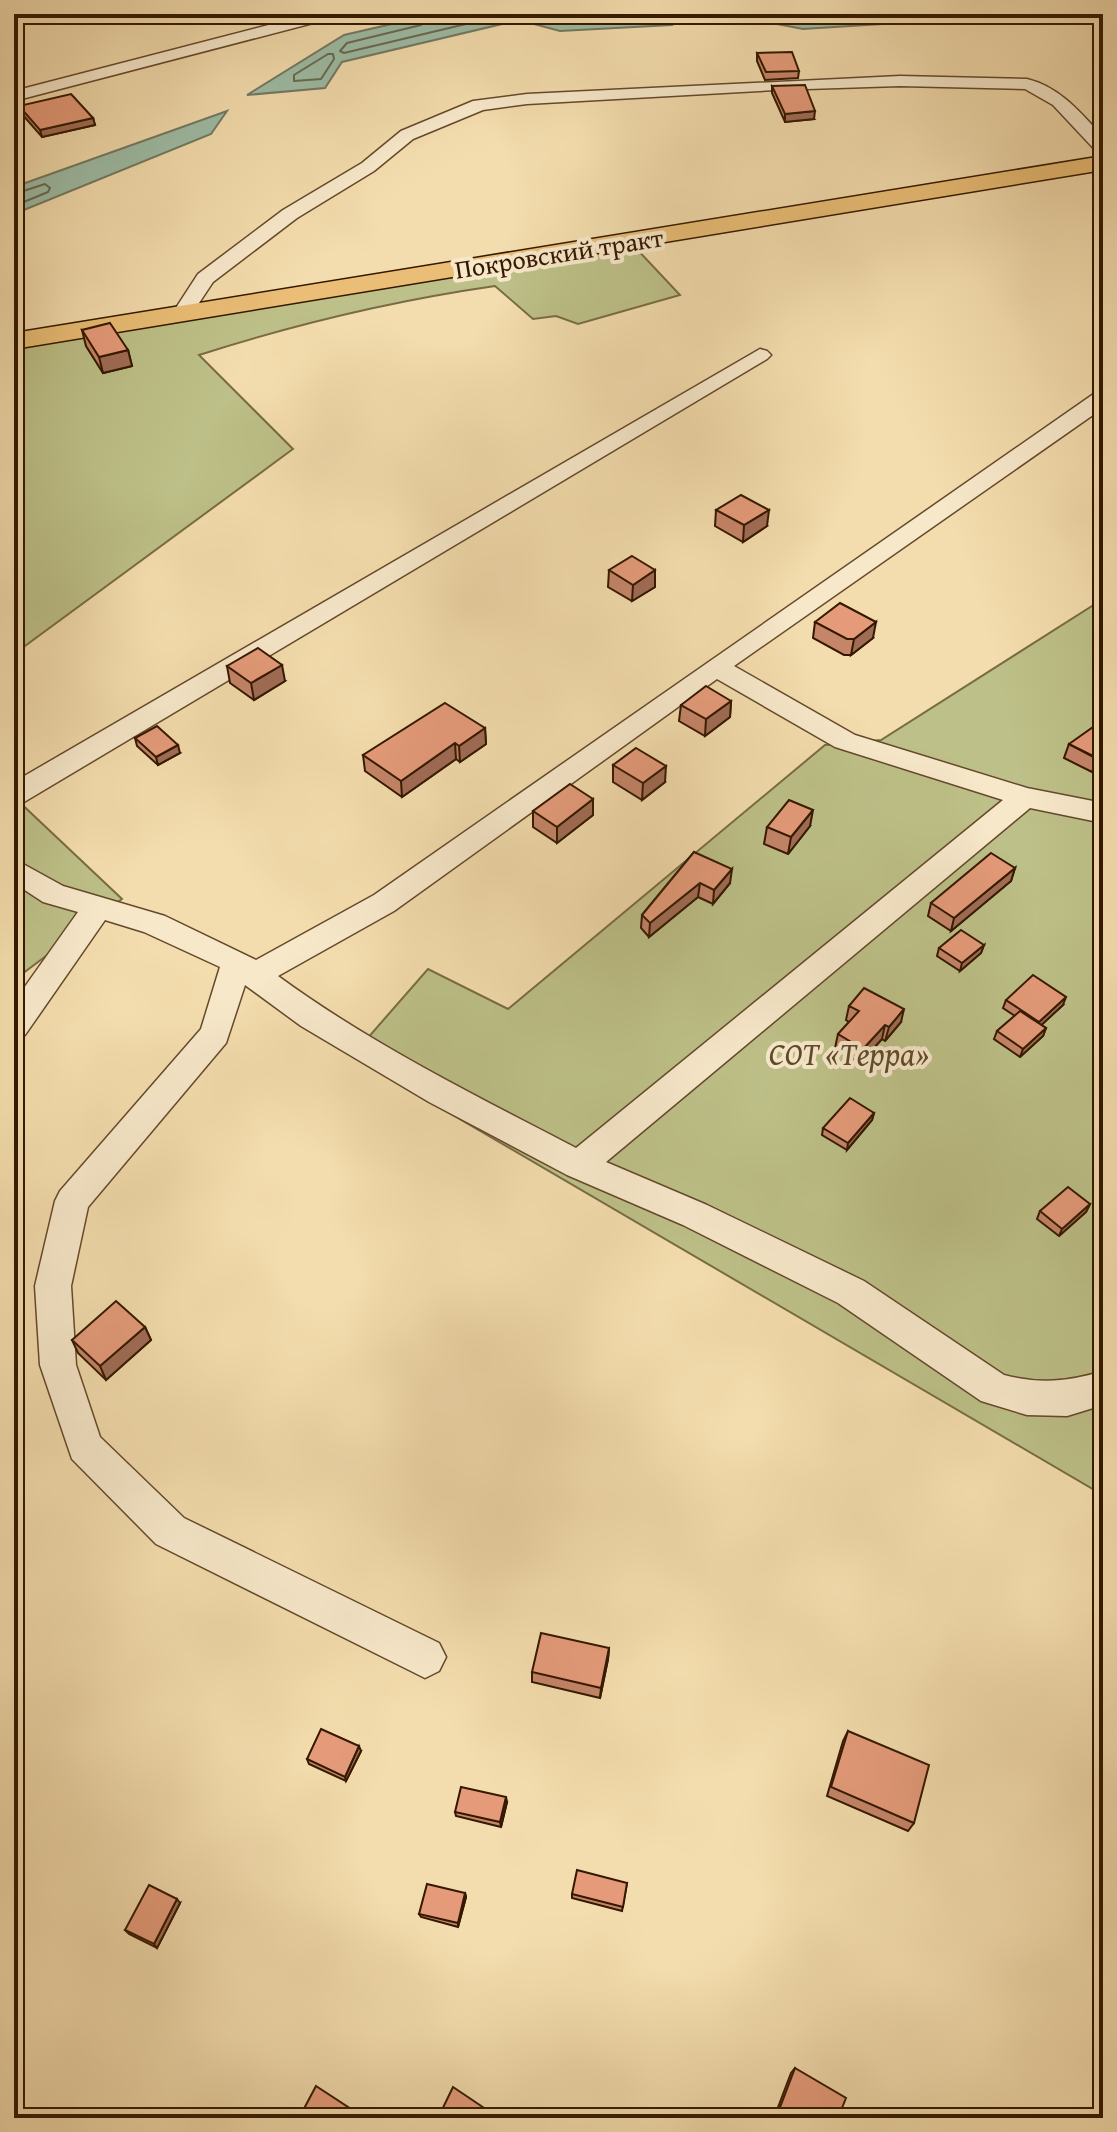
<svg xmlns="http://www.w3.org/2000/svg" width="1117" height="2132" viewBox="0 0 1117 2132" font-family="'Gentium Book Plus',serif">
  <rect width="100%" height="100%" fill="#f3dcad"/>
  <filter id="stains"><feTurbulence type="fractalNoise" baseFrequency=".0025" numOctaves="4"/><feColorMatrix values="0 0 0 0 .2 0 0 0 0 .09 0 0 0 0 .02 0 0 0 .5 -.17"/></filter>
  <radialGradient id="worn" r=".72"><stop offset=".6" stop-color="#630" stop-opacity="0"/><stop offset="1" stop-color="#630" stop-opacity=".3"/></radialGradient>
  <g fill="#bdc088" stroke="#786c44" stroke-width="2">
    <path d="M633,245L680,295L578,324L556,316L533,319L495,286C391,301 299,323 199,355L293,449L14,654V347Z"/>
    <path d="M1103,599V1495L352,1056L428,969L508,1009L825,745L881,740Z"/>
    <path d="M14,797L122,899L14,980Z"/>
  </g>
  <g fill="#9dbca5" stroke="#737a63" stroke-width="2">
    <path d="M435,14H673L687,16L672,25L560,31L519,20L342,62L325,88L247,95L344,35Z"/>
    <path d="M814,14L936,16L930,21L803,29L777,24Z"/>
    <path d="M227,111L211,134L14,214V187Z"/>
  </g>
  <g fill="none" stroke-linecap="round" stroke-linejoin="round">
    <g stroke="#686a52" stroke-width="2">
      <path d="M427,14L421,25L347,43L340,51L344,53L508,14"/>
      <path d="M529,14L561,23L674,14"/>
      <path d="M807,14L811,21L917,14"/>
      <path d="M328,54H333L334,59L321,79L294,81V75Z"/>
      <path d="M14,194L45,184L50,188L48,192L14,206"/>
    </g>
    <defs>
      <g id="minor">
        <path d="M311,14H338L336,17L14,101V91Z"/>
        <path d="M900,76L1027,79C1060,87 1081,113 1103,137V153L1097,152L1053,105L1025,89L900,86L776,90L527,104L483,110L413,139L374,171L297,218L213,282L189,318H175L172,314L198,274L283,210L362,163L401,131L473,101L527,94Z"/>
        <path d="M760,349L767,351L771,355L767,359L24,802L14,805V782Z"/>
        <path d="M1103,391V408L734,666L855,735L1027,788L1103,803V823L1030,808L606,1162L707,1205L864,1281L1004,1375C1039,1384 1068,1382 1103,1371V1405L1067,1416L1027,1415L981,1401L838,1303L683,1225L567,1175L429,1102L301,1026L245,985L226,1043L88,1207L71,1286L76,1365L100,1437L184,1518L439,1643L446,1657L439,1671L425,1678L411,1671L156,1544L72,1459L40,1365L35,1286L55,1201L60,1191L201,1029L220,967L144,932L105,920L25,1035L14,1038V1002L78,912L43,902L14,883V859L63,886L165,916L256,960L374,895L1095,393ZM717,679L835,747L1003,800L576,1148C474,1095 371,1044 278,976L394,911Z"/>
      </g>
      <path id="major" d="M1103,156V170L14,349V333Z"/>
    </defs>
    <use href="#minor" stroke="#64492b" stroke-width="3"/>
    <use href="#major" stroke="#341800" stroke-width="3"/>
    <use href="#minor" fill="#f7e8ca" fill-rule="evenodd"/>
    <use href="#major" fill="#eabe76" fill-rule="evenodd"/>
  </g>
  <g fill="#c58569" stroke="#341800" stroke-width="2">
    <path d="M757,53L799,71L798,78L765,80L757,61Z"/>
    <path d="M772,86L814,119L785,122L772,93Z"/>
    <path d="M19,106L93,118L95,125L42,137L21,113Z"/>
    <path d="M82,330L128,350L132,366L103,373L86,346Z"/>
    <path d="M716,510L767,526L743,542L715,526Z"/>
    <path d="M609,570H655V587L632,601L608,587Z"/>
    <path d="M815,622L873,638L851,655H844L813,638Z"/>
    <path d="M227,666L285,681L254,700L230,683Z"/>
    <path d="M731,701L730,717L705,736L679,721L681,705Z"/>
    <path d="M485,728L486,744L460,762L456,759L402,797L365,771L363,755Z"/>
    <path d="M135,738L180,753L158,765L137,746Z"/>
    <path d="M1069,744L1103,762L1092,772L1064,758Z"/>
    <path d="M613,765L665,782L642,800L613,782Z"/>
    <path d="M593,799V815L557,843L533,827V811Z"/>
    <path d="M810,826L788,854L764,844L767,827Z"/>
    <path d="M694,852L730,883L713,904L698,897L649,937L641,928L642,915Z"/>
    <path d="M1015,868L1011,881L951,931L928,916L931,903Z"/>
    <path d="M984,945L981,953L960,971L937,956L939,948Z"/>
    <path d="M1006,1000L1063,1005L1041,1025L1046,1028L1043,1036L1020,1057L994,1039L997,1031L1015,1016L1003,1008Z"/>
    <path d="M849,1006L901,1022L885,1041L882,1039L860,1063L835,1048L838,1034L849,1022L846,1020Z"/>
    <path d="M874,1113L872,1120L847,1150L822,1135L823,1128Z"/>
    <path d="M1090,1204L1086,1212L1059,1236L1037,1219L1040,1211Z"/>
    <path d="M145,1327L151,1340L106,1380L78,1353L72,1340Z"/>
    <path d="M609,1648L608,1659L600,1698L532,1682V1672Z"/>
    <path d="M848,1731L914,1823L908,1831L827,1796L843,1741Z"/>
    <path d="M361,1751L346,1781L309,1764L307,1759Z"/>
    <path d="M507,1802L501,1827L456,1816L455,1812Z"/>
    <path d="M627,1883L622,1911L572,1898V1894Z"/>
    <path d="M465,1893L466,1897L458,1927L421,1917L419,1914Z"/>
    <path d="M180,1903L157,1948L129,1934L125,1930Z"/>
    <path d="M795,2068L838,2118H774L791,2073Z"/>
  </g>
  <g fill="#a06c55" stroke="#341800" stroke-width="2">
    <path d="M815,111L814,119L785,122V114Z"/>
    <path d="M93,118L95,125L42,137L40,130Z"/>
    <path d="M128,350L132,366L103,373L99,357Z"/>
    <path d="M769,510L767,526L743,542L744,525Z"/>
    <path d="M655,570V587L632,601L633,585Z"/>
    <path d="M876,622L873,638L851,655L854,639Z"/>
    <path d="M282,665L285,681L254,700L251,683Z"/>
    <path d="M731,701L730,717L705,736L706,719Z"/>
    <path d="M485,728L486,744L460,762L459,746Z"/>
    <path d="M455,743L456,759L402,797L401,781Z"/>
    <path d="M178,745L180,753L158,765L156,757Z"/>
    <path d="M1103,752V762L1092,772L1097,758Z"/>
    <path d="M666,766L665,782L642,800L643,783Z"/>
    <path d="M593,799V815L557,843V827Z"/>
    <path d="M813,810L810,826L788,854L791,837Z"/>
    <path d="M1015,868L1011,881L951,931L954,918Z"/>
    <path d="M732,869L730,883L713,904L714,890Z"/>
    <path d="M700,883L698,897L649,937L650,923Z"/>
    <path d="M984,945L981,953L960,971L962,963Z"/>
    <path d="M1066,997L1063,1005L1036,1030L1039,1022Z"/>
    <path d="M904,1009L901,1022L885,1041L889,1027Z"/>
    <path d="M885,1025L882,1039L860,1063L863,1049Z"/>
    <path d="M1046,1028L1043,1036L1020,1057L1023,1049Z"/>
    <path d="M874,1113L872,1120L847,1150L848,1143Z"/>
    <path d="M1090,1204L1086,1212L1059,1236L1062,1229Z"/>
    <path d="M145,1327L151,1340L106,1380L100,1366Z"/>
    <path d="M609,1648L608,1659L600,1698L601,1688Z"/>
    <path d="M359,1746L361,1751L346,1781L345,1777Z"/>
    <path d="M506,1797L507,1802L501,1827L500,1822Z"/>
    <path d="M465,1893L466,1897L458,1927V1923Z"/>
    <path d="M177,1899L180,1903L157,1948L154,1944Z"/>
  </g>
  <g fill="#e59b7a" stroke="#341800" stroke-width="2">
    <path d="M792,52L799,71L766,72L757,53Z"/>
    <path d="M805,85L815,111L785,114L772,86Z"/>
    <path d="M71,94L93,118L40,130L19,106Z"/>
    <path d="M110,323L128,350L99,357L82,330Z"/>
    <path d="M741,495L769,510L744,525L716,510Z"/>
    <path d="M632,556L655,570L633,585L609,570Z"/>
    <path d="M840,603L876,622L854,639H847L815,622Z"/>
    <path d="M258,648L282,665L251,683L227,666Z"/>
    <path d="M706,686L731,701L706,719L681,705Z"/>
    <path d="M445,703L485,728L459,746L455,743L401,781L363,755Z"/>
    <path d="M1103,720V752L1097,758L1069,744Z"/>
    <path d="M157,726L178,745L156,757L135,738Z"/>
    <path d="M636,748L666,766L643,783L613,765Z"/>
    <path d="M570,784L593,799L557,827L533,811Z"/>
    <path d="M789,800L813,810L791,837L767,827Z"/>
    <path d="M694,852L732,869L714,890L700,883L650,923L642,915Z"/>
    <path d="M991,853L1015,868L954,918L931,903Z"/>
    <path d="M961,930L984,945L962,963L939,948Z"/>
    <path d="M1033,975L1066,997L1039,1022L1006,1000Z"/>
    <path d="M864,988L904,1009L889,1027L885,1025L863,1049L838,1034L859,1011L849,1006Z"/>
    <path d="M1020,1011L1046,1028L1023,1049L997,1031Z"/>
    <path d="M850,1098L874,1113L848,1143L823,1128Z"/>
    <path d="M1068,1187L1090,1204L1062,1229L1040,1211Z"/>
    <path d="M116,1301L145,1327L100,1366L72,1340Z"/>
    <path d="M541,1633L609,1648L601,1688L532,1672Z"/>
    <path d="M321,1729L359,1746L345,1777L307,1759Z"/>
    <path d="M848,1731L929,1765L914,1823L831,1787Z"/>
    <path d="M461,1787L506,1797L500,1822L455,1812Z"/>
    <path d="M577,1870L627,1883L623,1907L572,1894Z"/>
    <path d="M427,1884L465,1893L458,1923L419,1914Z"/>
    <path d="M149,1885L177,1899L154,1944L125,1930Z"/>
    <path d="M795,2068L846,2098L838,2118H776Z"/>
    <path d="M316,2086L354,2111L351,2118H299Z"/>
    <path d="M453,2087L499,2118H438Z"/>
    <path d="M208,2113L215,2118H205Z"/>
  </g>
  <g text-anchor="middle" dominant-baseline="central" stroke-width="8" stroke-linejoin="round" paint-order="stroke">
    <g font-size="26" fill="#341800" stroke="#f7e8ca">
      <text transform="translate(559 253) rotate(-9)">Покровский тракт</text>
    </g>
    <g font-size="32" font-style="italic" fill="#5d4a29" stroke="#f7e8ca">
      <text x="849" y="1053">СОТ «Терра»</text>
    </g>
  </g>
  <rect width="1117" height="2132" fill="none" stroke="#f3dcad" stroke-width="48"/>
  <rect x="16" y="16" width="1085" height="2100" fill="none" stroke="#341800" stroke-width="4"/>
  <rect x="24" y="24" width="1069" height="2084" fill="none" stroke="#341800" stroke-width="2"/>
  <rect width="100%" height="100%" filter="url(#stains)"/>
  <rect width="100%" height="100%" fill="url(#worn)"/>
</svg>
